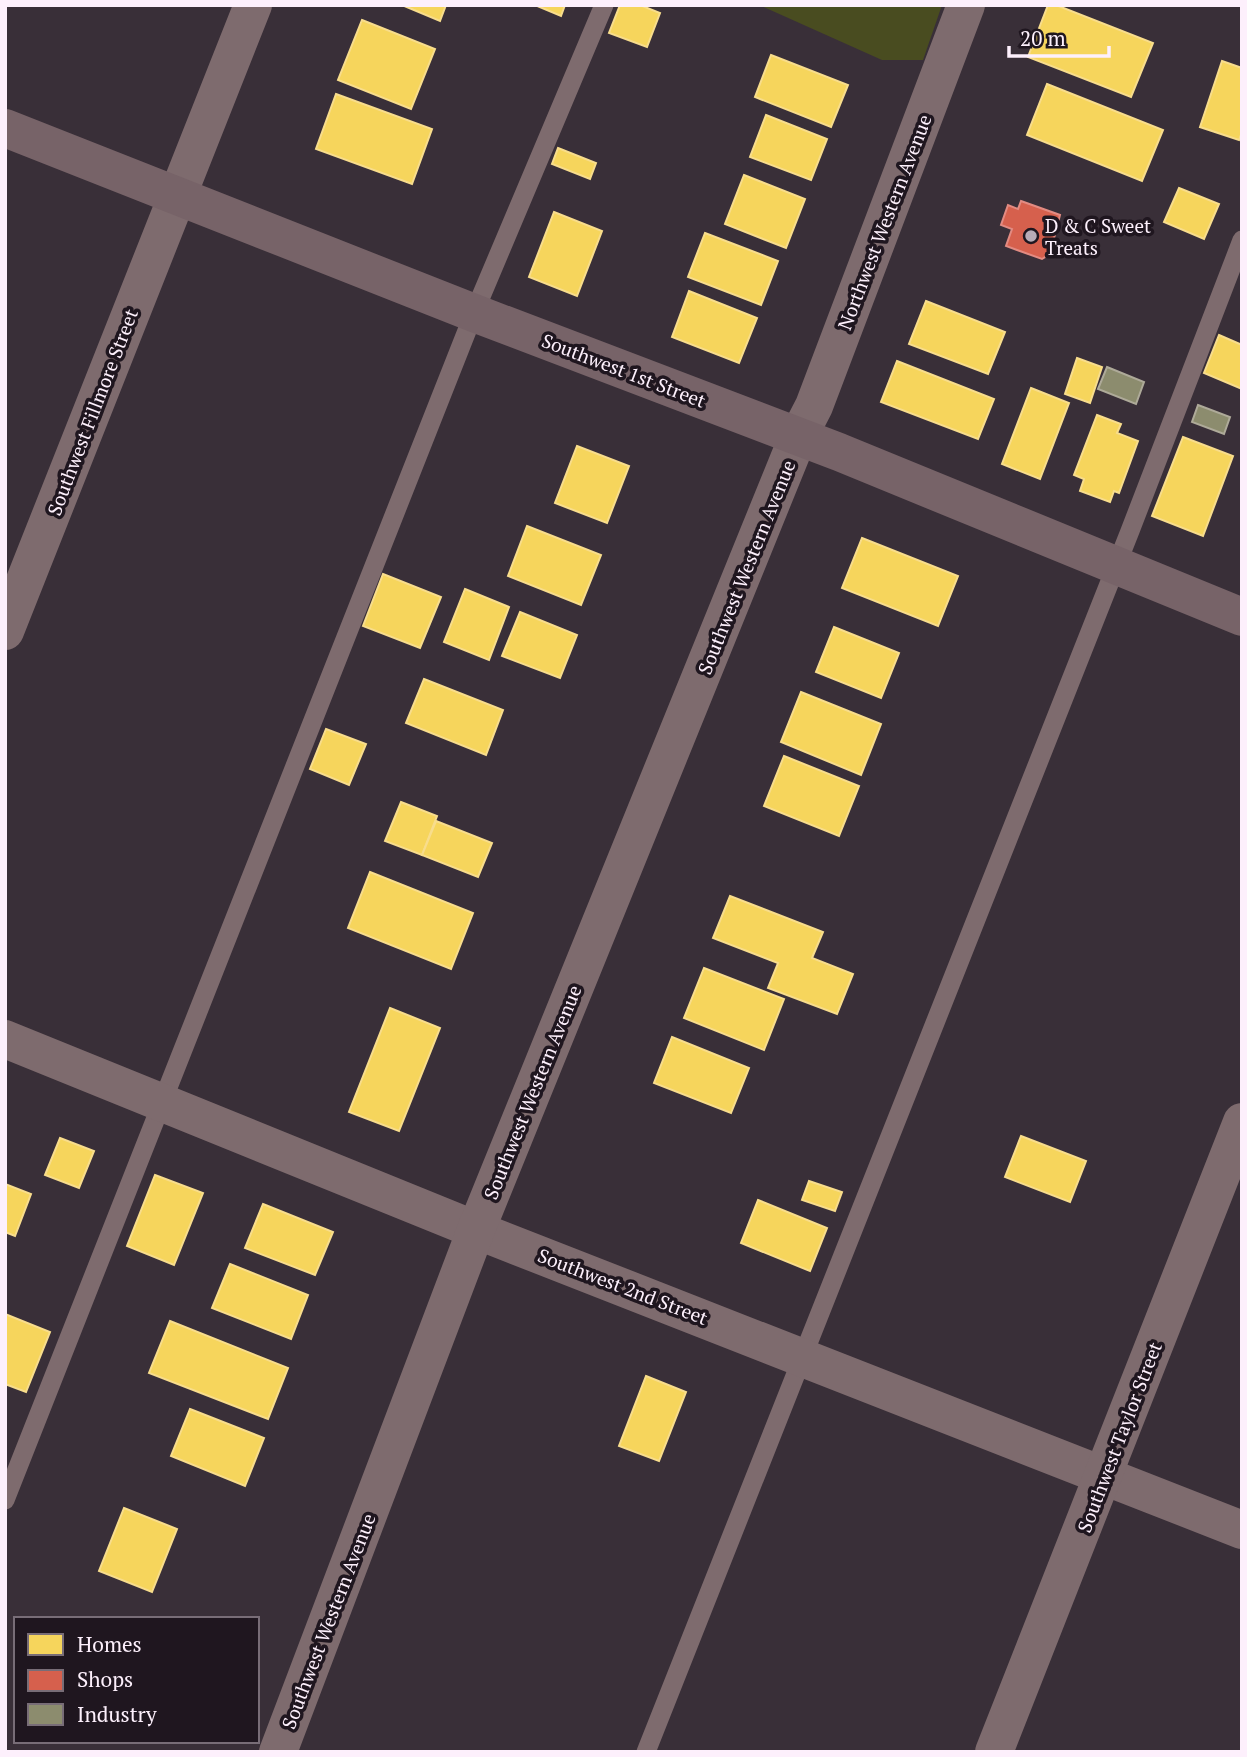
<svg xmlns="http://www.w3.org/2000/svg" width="1247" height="1757" viewBox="0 0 1247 1757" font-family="'PT Serif',serif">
  <rect width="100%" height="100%" fill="#392f38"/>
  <path fill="#494c20" d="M759,5H942L923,60H882Z"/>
  <g fill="#f6d55c" stroke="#f8dd8c" stroke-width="2">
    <path d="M402,5H446L440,21Z"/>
    <path d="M535,5H565L561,16Z"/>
    <path d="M620,5H640L660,13L647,47L609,33Z"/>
    <path d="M1048,5H1056L1153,43L1131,97L1028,57Z"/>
    <path d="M362,20L435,49L411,109L338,80Z"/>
    <path d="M771,55L848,85L831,127L755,97Z"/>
    <path d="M1222,61L1242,68V132L1239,140L1200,127Z"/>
    <path d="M1047,84L1163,130L1142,181L1027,135Z"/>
    <path d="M336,94L432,129L412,184L316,149Z"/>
    <path d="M766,115L827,139L811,180L750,157Z"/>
    <path d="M558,148L596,163L590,179L552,164Z"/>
    <path d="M744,175L805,199L786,248L725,224Z"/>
    <path d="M1179,188L1219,204L1204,239L1164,222Z"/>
    <path d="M554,212L602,231L577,296L529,277Z"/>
    <path d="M705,233L778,261L761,305L688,277Z"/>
    <path d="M689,291L757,318L739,363L672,337Z"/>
    <path d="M926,301L1005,332L988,374L909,344Z"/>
    <path d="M1219,335L1242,345V389L1204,373Z"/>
    <path d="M1077,358L1102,367L1090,403L1065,394Z"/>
    <path d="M897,361L994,399L978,439L881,402Z"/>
    <path d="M1031,388L1069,403L1040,479L1002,464Z"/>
    <path d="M1097,415L1121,424L1117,433L1138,441L1119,493L1114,491L1110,502L1080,491L1084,479L1074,475Z"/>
    <path d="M1183,437L1233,456L1203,536L1152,516Z"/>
    <path d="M577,446L629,466L607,523L555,503Z"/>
    <path d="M527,526L601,555L581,605L508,576Z"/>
    <path d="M862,538L958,576L938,626L842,588Z"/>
    <path d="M383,574L441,597L420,648L363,626Z"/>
    <path d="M465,589L509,607L489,660L444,642Z"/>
    <path d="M520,612L577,635L560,678L502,656Z"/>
    <path d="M834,627L899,653L881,698L816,672Z"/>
    <path d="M424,679L503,710L486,755L406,723Z"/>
    <path d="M801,692L881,724L861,775L781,742Z"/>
    <path d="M326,729L366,744L349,785L310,769Z"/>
    <path d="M784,756L859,786L839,836L764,806Z"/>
    <path d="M401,802L437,816L422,855L385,841Z"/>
    <path d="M436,821L492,843L478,877L422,855Z"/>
    <path d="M370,872L473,913L451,969L348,928Z"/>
    <path d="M730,896L823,932L812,958L853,974L837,1014L768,988L778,963L713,938Z"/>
    <path d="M704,968L784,999L764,1050L684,1018Z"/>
    <path d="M390,1008L440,1028L399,1131L349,1112Z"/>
    <path d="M672,1037L749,1068L731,1113L654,1083Z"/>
    <path d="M1021,1136L1086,1161L1070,1202L1005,1177Z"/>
    <path d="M60,1138L94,1151L79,1188L45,1175Z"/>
    <path d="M155,1175L203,1193L174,1265L127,1246Z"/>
    <path d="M809,1181L842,1192L835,1211L802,1200Z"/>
    <path d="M5,1184L31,1194L15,1236L5,1232Z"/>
    <path d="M758,1200L827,1228L810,1271L741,1243Z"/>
    <path d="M263,1204L333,1232L315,1275L245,1248Z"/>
    <path d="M230,1264L308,1295L291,1339L212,1308Z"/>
    <path d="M5,1314L50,1332L26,1392L5,1384Z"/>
    <path d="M170,1321L288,1368L268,1419L149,1373Z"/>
    <path d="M646,1376L686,1392L659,1461L619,1446Z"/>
    <path d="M190,1409L264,1438L245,1486L171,1456Z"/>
    <path d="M124,1508L177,1529L152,1592L99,1571Z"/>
  </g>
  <path fill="#d6604d" stroke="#e28b82" stroke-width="2" d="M1021,201L1060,215L1050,254L1042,259L1006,246L1012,229L1001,225L1008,205L1018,209Z"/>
  <g fill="#8c8c6e" stroke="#aeaa99" stroke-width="2">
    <path d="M1107,367L1144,382L1136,404L1098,389Z"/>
    <path d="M1198,405L1230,417L1224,434L1192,422Z"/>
  </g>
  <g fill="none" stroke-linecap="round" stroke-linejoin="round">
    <g stroke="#7e6b6e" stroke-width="19">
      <path d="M5,1500L474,313L604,5"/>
      <path d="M646,1752L1130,531L1242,240"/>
    </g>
    <g stroke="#7e6b6e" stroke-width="38">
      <path d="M5,631L253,5"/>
      <path d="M5,1039L476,1230L1242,1530"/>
      <path d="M278,1752L476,1230L798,437L814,406L966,5"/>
      <path d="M994,1752L1242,1122"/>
    </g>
    <path stroke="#776368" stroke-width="38" d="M5,128L474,313L839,452L1242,617"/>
  </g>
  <circle fill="#b8acb7" stroke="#1f161f" stroke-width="2.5" cx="1031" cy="236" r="7"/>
  <g text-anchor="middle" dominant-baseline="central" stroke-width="7" stroke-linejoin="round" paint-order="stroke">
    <g font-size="19" fill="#fdf0fc" stroke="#1f161f">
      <text transform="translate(884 222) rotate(-69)">Northwest Western Avenue</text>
      <text transform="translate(624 370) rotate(21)">Southwest 1st Street</text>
      <text transform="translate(92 412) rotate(-69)">Southwest Fillmore Street</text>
      <text transform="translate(746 567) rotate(-68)">Southwest Western Avenue</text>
      <text transform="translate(532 1092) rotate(-68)">Southwest Western Avenue</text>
      <text transform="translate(623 1286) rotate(21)">Southwest 2nd Street</text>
      <text transform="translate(1119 1437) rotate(-69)">Southwest Taylor Street</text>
      <text transform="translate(328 1621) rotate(-69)">Southwest Western Avenue</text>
    </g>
    <g font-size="19" fill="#fdf0fc" stroke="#1f161f" text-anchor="start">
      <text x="1045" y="225">D &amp; C Sweet<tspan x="1045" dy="22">Treats</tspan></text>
    </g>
  </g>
  <rect width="1247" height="1757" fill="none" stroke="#fdf0fc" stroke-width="14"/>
  <rect x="14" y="1617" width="245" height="126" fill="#1f161f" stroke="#786d77" stroke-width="2"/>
  <rect x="28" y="1634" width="35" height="21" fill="#f6d55c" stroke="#786d77" stroke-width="2"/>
  <text x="77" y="1652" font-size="21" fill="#fdf0fc">Homes</text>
  <rect x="28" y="1670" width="35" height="21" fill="#d6604d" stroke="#786d77" stroke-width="2"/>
  <text x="77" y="1687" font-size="21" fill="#fdf0fc">Shops</text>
  <rect x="28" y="1704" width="35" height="21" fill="#8c8c6e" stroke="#786d77" stroke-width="2"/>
  <text x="77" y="1722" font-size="21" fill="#fdf0fc">Industry</text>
  <path d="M1009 46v10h100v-10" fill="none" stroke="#fdf0fc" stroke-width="3.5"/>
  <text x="1020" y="46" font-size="21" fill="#fdf0fc" stroke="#1f161f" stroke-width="5" paint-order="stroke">20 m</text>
</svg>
